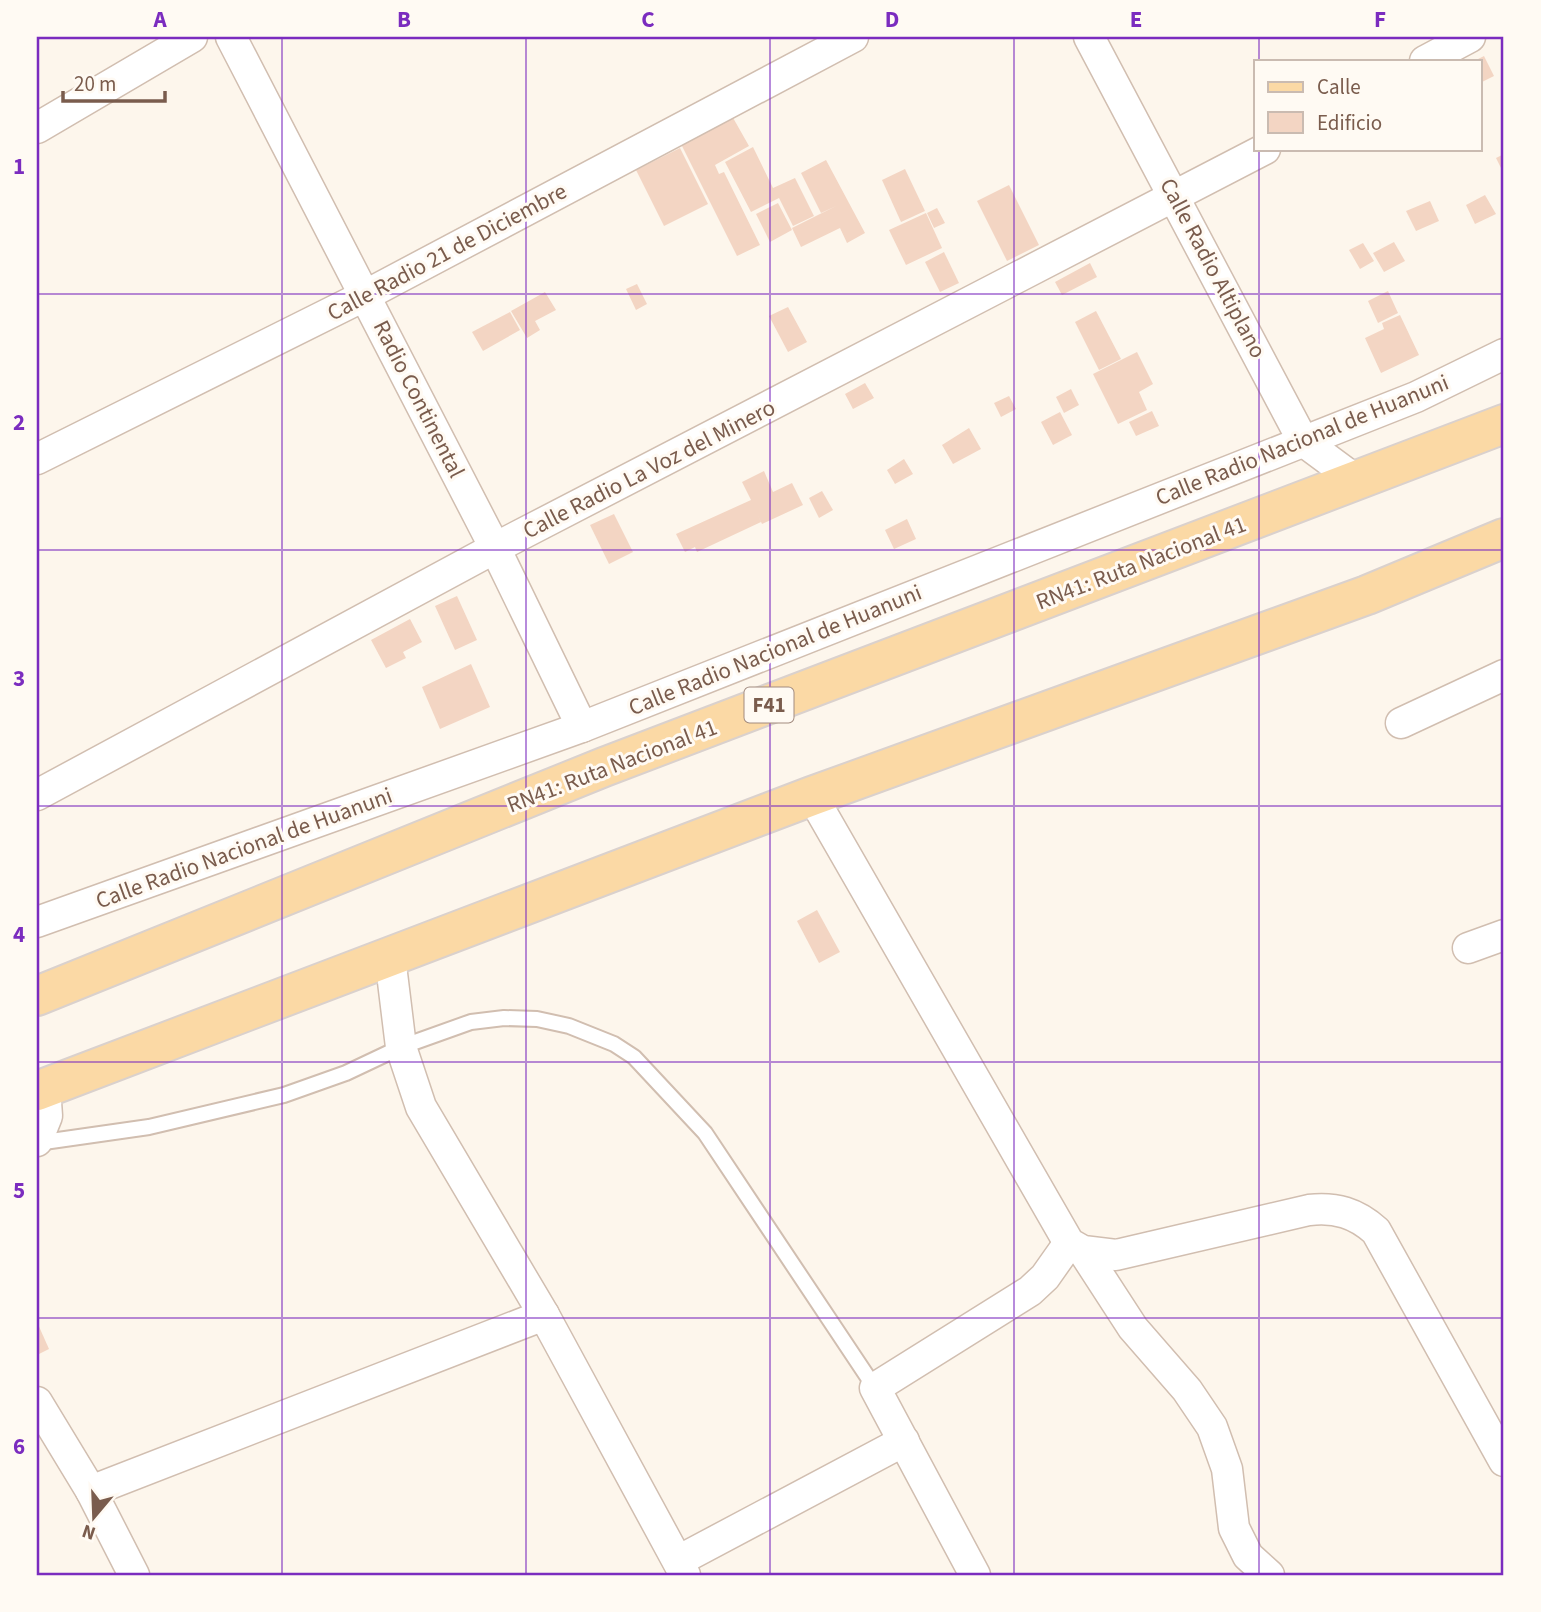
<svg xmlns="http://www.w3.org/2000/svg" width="1541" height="1612" viewBox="0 0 1541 1612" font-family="'Source Sans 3',sans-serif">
  <rect width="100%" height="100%" fill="#fdf6ec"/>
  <g fill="#f3d5c3">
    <path d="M1484,56L1494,76L1482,82L1480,61H1474Z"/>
    <path d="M732,116L749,146L715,165L719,174L724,172L760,245L737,256L680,142Z"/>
    <path d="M753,147L773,188L795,178L814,216L793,226L779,198L751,212L725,162Z"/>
    <path d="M680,148L708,204L664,226L636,170Z"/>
    <path d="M1504,154V174L1496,158Z"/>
    <path d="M826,160L865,233L847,243L840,228L801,247L792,228L836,206L821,213L801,173Z"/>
    <path d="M905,169L925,211L901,222L882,180Z"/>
    <path d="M1009,185L1039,245L1007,261L977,201Z"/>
    <path d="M1485,195L1496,214L1475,224L1466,205Z"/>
    <path d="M1430,201L1439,221L1416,231L1406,211Z"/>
    <path d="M778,203L792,230L770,242L756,214Z"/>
    <path d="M937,208L945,223L934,228L927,213Z"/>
    <path d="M926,213L942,248L906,265L889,230Z"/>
    <path d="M1394,242L1405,261L1384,272L1373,253Z"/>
    <path d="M1363,243L1374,261L1360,269L1349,250Z"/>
    <path d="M944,252L959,283L940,292L925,262Z"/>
    <path d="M1090,263L1097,277L1062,295L1055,282Z"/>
    <path d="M637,284L647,304L636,310L626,289Z"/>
    <path d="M1388,291L1398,313L1378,323L1368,301Z"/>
    <path d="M545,292L556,310L535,321L540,330L527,338L511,311Z"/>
    <path d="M788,307L807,342L788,352L769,316Z"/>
    <path d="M1096,311L1121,359L1099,370L1075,322Z"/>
    <path d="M510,312L520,330L483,351L472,332Z"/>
    <path d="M1400,315L1419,355L1381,373L1365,338L1384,329L1382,323Z"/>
    <path d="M1137,352L1153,384L1139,392L1147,410L1118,424L1093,374Z"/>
    <path d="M865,383L874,398L853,409L845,394Z"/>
    <path d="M1071,389L1079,405L1064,413L1056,397Z"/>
    <path d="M1009,396L1016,409L1001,417L994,403Z"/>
    <path d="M1152,411L1159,426L1136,436L1129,422Z"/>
    <path d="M1060,412L1072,435L1053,445L1041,422Z"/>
    <path d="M969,428L981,449L953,464L942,445Z"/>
    <path d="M904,459L913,474L895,484L887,470Z"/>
    <path d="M764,471L773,492L792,483L803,505L762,524L757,513L761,522L697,552L695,547L685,552L676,534L751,500L742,482Z"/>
    <path d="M822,491L833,510L819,518L809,498Z"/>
    <path d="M614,514L633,552L609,564L590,525Z"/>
    <path d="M907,519L916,539L894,549L885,530Z"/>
    <path d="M457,596L477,640L455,650L435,606Z"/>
    <path d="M410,619L422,642L403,652L406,658L386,668L371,640Z"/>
    <path d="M471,664L490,707L440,729L422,687Z"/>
    <path d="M817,910L840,952L819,963L797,921Z"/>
    <path d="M37,1322L49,1349L37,1355Z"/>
  </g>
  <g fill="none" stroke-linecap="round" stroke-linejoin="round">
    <defs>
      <path id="service" d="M37,1143L149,1127L284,1095L346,1073L401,1047L471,1022L504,1018L537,1019L569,1026L614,1044L634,1057L705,1133L875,1388"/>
      <g id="minor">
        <path d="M231,37L495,548L582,727"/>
        <path d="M1089,37L1303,441L1357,481"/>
        <path d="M1425,61L1470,37"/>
        <path d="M37,128L192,37"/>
        <path d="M37,459L366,295L853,37"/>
        <path d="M1401,723L1504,675"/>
        <path d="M37,795L495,548L1265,149"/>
        <path d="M812,796L1069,1243L1083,1251L1116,1255L1309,1210C1336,1207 1356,1213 1376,1231L1504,1461"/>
        <path d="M37,922L582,727L1416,397L1504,354"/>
        <path d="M1468,948L1504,935"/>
        <path d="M390,957L401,1047L421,1107L544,1315L685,1575"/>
        <path d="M37,1141L47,1116L45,1088"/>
        <path d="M1083,1251L1133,1328L1187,1390L1212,1427L1227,1469L1234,1528L1248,1556L1269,1575"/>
        <path d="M37,1402L91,1491L134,1575"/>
        <path d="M91,1491L544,1315"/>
        <path d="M678,1561L904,1441"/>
        <path d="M975,1575L875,1388L1030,1291L1045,1277L1069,1243"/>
      </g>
      <g id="primary">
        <path d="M37,996L604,767L1504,424"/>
        <path d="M37,1091L812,796L1367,595L1504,538"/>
      </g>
    </defs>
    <use href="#service" stroke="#d1beb0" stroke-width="18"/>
    <use href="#minor" stroke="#d1beb0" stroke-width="33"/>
    <use href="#primary" stroke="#dad1cd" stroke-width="42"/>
    <use href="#service" stroke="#fff" stroke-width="14"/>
    <use href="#minor" stroke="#fff" stroke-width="30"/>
    <use href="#primary" stroke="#fbd9a5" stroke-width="38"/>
  </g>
  <path fill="none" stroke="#7b2cbf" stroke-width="2" stroke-opacity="0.55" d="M282,37V1575M526,37V1575M770,37V1575M1014,37V1575M1259,37V61M1259,149V1575M37,294H1504M37,550H1504M37,806H1504M37,1062H1504M37,1318H1504"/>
  <g text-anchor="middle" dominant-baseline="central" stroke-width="6" stroke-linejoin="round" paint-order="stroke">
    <rect fill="#fffaf3" stroke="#a28b7f" stroke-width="2" x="744.5" y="687.5" width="49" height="35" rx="5"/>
    <g font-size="21" font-weight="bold" fill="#7a5c4d">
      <text x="769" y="705">F41</text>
    </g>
    <g font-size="23" fill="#7a5c4d" stroke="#fffaf3">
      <text transform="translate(447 252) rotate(-28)">Calle Radio 21 de Diciembre</text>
      <text transform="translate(1213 268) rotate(62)">Calle Radio Altiplano</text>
      <text transform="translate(419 399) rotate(63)">Radio Continental</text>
      <text transform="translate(1302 440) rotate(-22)">Calle Radio Nacional de Huanuni</text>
      <text transform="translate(649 469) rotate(-27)">Calle Radio La Voz del Minero</text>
      <text transform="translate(1141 563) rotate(-21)">RN41: Ruta Nacional 41</text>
      <text transform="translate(775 650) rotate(-22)">Calle Radio Nacional de Huanuni</text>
      <text transform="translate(612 766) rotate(-21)">RN41: Ruta Nacional 41</text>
      <text transform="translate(244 848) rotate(-20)">Calle Radio Nacional de Huanuni</text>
    </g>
  </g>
  <rect width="1541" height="1612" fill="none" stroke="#fffaf3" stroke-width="77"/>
  <rect x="1254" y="60" width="228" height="91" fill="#fffaf3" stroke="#cabbb1" stroke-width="2"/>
  <rect x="1268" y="82" width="35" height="10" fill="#fbd9a5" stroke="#cabbb1" stroke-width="2"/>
  <text x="1317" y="94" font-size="21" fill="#7a5c4d">Calle</text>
  <rect x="1268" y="112" width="35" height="21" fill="#f3d5c3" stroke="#cabbb1" stroke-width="2"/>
  <text x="1317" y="130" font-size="21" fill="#7a5c4d">Edificio</text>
  <g transform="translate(94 1517) rotate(199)" stroke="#fffaf3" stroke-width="5" paint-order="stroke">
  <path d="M0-5L12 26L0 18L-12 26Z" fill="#7a5c4d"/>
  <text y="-10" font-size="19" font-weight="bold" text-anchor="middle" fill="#7a5c4d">N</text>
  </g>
  <path d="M63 91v10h102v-10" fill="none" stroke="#7a5c4d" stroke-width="3.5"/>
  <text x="74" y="91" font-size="21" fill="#7a5c4d" stroke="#fffaf3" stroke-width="5" paint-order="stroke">20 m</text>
  <rect x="38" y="38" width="1464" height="1536" fill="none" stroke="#7b2cbf" stroke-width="2.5"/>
  <g font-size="23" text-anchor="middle" font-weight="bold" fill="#7b2cbf">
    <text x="160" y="27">A</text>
    <text x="404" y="27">B</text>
    <text x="648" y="27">C</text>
    <text x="892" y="27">D</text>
    <text x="1136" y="27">E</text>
    <text x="1380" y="27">F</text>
    <text x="19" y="174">1</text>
    <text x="19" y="430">2</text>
    <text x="19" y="686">3</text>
    <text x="19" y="942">4</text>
    <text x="19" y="1198">5</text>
    <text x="19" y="1454">6</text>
  </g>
</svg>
